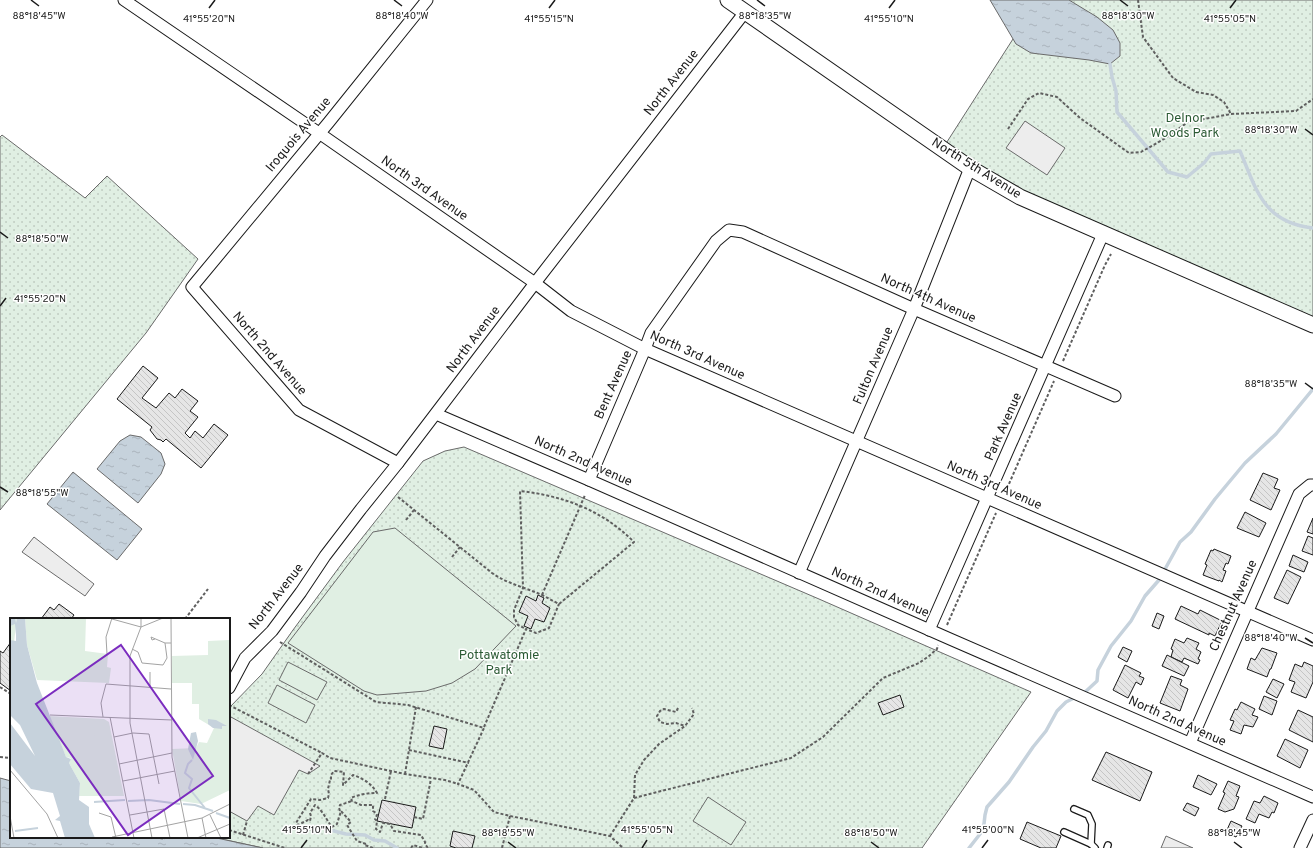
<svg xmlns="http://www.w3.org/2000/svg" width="1313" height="848" viewBox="0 0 1313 848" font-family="Overpass,sans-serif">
  <defs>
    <pattern id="green-dots" width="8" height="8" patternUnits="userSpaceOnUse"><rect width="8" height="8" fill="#e0efe3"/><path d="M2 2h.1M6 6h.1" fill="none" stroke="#c0ccc2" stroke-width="1.8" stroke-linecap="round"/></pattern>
    <pattern id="water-ripples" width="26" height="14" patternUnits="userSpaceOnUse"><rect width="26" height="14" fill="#c6d2dc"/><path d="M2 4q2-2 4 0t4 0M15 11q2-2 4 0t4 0" fill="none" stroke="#aab4bc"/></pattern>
    <pattern id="building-back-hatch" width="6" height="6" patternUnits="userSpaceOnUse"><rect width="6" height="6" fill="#e6e6e6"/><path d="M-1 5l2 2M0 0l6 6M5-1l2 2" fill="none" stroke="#c5c5c5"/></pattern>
  </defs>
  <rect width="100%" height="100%" fill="#fff"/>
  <g fill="url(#green-dots)" stroke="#6a6a6a">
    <path d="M1038,0H1313V319L1023,194L945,145Z"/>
    <path d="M2,135L85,198L107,176L198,259L146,333L0,510V137Z"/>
    <path d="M464,447L819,599L1031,692L922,848H263L212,837H229V708L262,674L293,630L343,562L423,461L445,451Z"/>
  </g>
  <g fill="#e0efe3" stroke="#6a6a6a">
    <path d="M395,528L516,626L475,669L452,683L426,691L402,693L377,695L364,691L288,643L373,532Z"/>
    <path d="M288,662L327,682L317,700L279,680Z"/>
    <path d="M277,685L315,705L306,723L268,703Z"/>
    <path d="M708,797L746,822L731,845L693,821Z"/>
  </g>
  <g fill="#ededed" stroke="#6a6a6a">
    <path d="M1025,121L1065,148L1047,175L1006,148Z"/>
    <path d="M34,537L94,584L85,596L22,552Z"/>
    <path d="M231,717L320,766L308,774L299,770L274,815L258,806L247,821L229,811V721Z"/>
    <path d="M1166,836L1193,848H1161Z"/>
  </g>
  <g fill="url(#water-ripples)" stroke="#6a6a6a">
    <path d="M990,0H1069L1097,17L1113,30L1120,43V56L1110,64L1089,60L1031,53L1016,44Z"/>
    <path d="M130,435L141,437L161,453L165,464L161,474L138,503L97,469L120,441Z"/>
    <path d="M73,472L142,529L117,560L47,504Z"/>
    <path d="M0,778L11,781V837H212L263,848H0Z"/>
  </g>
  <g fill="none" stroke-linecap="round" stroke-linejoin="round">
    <g stroke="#c6d2dc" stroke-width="3.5">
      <path d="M1110,64L1112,77L1116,91L1117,112L1168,172L1187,177L1204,163L1211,154L1240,151C1257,191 1263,222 1313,228"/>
      <path d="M1083,694L1097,681L1098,670L1111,646L1131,621L1145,596L1159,580L1180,542L1191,532L1215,499L1245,463L1276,434L1313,389"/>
      <path d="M330,830L346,834L365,835L374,840L385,841L397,848"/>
      <path d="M969,848L980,834L984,824L985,815L987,807L1009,782L1033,747L1046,731L1057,711L1066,702L1076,697"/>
    </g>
  </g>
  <g fill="url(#building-back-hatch)" stroke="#1a1a1a">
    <path d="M143,366L158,378L142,398L156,408L169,393L175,398L182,389L198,401L190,411L198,417L185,433L190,438L195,431L203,438L214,424L228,435L201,468L166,439L163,442L161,440L157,439L150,430L152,427L117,399Z"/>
    <path d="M1263,473L1278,479L1274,488L1280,490L1271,510L1250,500Z"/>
    <path d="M1245,512L1266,523L1259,537L1237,528Z"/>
    <path d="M1313,518V534L1307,532Z"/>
    <path d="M1308,536L1313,538V555L1302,551Z"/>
    <path d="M1214,549L1231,556L1228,564L1226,563L1223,570L1226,571L1222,582L1219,580V581L1203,575L1207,565L1205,564L1211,550L1213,551Z"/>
    <path d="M1293,555L1308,562L1304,572L1289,566Z"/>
    <path d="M1287,570L1301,577L1288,604L1274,598Z"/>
    <path d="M538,595L544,598L542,603L550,608L544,622L535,619L531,629L524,626L528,616L519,612L526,596L536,601Z"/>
    <path d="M59,604L74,615L71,619H41L50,607L54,610Z"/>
    <path d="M1181,606L1198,614L1200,610L1222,621L1215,636L1209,633V635L1175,619Z"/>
    <path d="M1157,613L1164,616L1159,629L1152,626Z"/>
    <path d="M1187,638L1199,643L1196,649L1201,652L1198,659L1200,660L1198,664L1184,658L1182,662L1171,657L1173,650L1171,649L1175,639L1184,643Z"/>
    <path d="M11,642V691L0,683V651L3,653Z"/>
    <path d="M1123,647L1132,651L1127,662L1118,657Z"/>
    <path d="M1262,648L1277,653L1271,669H1270L1267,677L1247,669L1251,658L1255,660Z"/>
    <path d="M1167,655L1189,666L1184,676L1162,666Z"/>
    <path d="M1304,662L1313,666V682L1306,698L1291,692L1295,682L1289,680L1295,664L1302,667Z"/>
    <path d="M1125,665L1141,673L1139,676L1144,678L1141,685L1136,682L1128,698L1113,690Z"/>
    <path d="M1171,676L1182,680L1180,685L1188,689L1180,711L1160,703Z"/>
    <path d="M1273,679L1284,684L1277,698L1266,692Z"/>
    <path d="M900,695L904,707L883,715L878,703Z"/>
    <path d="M1264,696L1277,701L1272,715L1259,709Z"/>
    <path d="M1241,702L1255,709L1252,715L1258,717L1253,727L1244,725L1241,734L1230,730L1234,721L1230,720L1235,709L1237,710Z"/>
    <path d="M1298,710L1313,717V742L1289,730Z"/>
    <path d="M434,726L447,729L443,749L429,746Z"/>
    <path d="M1285,739L1308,750L1300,768L1277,756Z"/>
    <path d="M1106,752L1152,772L1140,801L1092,780Z"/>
    <path d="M1198,775L1217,784L1211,795L1193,787Z"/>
    <path d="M1228,781L1240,786L1236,796L1239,797L1234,809L1225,812L1218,809L1225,793L1223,792Z"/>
    <path d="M1264,796L1278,803L1274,813L1272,812L1269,818L1259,814L1255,823L1246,819L1254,801L1260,803Z"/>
    <path d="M382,800L416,807L412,828L377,821Z"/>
    <path d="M1187,803L1199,808L1195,816L1183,810Z"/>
    <path d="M1231,821L1242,826L1236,837L1226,832Z"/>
    <path d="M1027,822L1061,836L1056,848H1041L1020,839Z"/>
    <path d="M453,831L475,836L472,848H456L450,846Z"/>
  </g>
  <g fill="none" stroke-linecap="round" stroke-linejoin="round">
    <defs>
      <g id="service">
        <path d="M1074,809L1088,815L1092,824L1091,844"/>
        <path d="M1064,832L1091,844L1095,848"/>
        <path d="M1107,848L1108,845"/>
      </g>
      <g id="minor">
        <path d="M124,0L319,133L535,283L571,311L645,349L1313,640"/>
        <path d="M436,414L589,480L950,639L1313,797"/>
        <path d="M398,463L299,410L192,287L329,122L427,0"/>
        <path d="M589,480L645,349L651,333L716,241L729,230L743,232L914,309L1115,396"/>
        <path d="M799,573L914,309L970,168"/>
        <path d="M929,630L1103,234"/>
        <path d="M229,688L245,658L272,631L301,592L325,556L361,509L398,463L535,283L745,12"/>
        <path d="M1190,743L1299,494L1310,485H1313"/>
        <path d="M1300,848L1313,820"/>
      </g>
      <path id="secondary" d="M728,0L970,168L1020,197L1313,325"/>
    </defs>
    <use href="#service" stroke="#1a1a1a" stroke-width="8"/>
    <use href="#minor" stroke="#1a1a1a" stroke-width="13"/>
    <use href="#secondary" stroke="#1a1a1a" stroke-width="17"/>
    <g stroke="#5f5f5f" stroke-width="2" stroke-dasharray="3 2" stroke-linecap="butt">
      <path d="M1138,0L1143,37L1173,78L1196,92L1213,95L1224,102L1231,114"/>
      <path d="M1008,129L1028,99L1039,93L1057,97L1080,118L1129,153L1141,152L1164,139L1188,122L1231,114L1296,111L1313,99"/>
      <path d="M1063,361L1105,265L1111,254"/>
      <path d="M1005,493L1054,381"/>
      <path d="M398,497L492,573C508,584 524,587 542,595C548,598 553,601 559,604L634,542C602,510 564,496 520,491L523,588L514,610V617L518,625L526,629"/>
      <path d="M406,520L414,510"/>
      <path d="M452,557L460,547"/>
      <path d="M542,595L585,495"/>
      <path d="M185,619L208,589"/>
      <path d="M947,625L996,513"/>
      <path d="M280,642L376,702L408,705L484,728L458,784L474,790L494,812L510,816L610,836L623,848"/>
      <path d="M0,687L11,694"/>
      <path d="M229,705L322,753"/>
      <path d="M678,708L676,712L664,709L660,711L657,716L660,722L667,724L676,723L685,726"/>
      <path d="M484,727L526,629L536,633L549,628L559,604"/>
      <path d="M409,750L469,763"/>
      <path d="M0,757L11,758"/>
      <path d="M308,774L322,753L330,758L405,774L445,780L458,784"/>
      <path d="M405,774L416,707"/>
      <path d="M634,798L635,775L644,760L659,744L685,726L694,714L692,708"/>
      <path d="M385,799L391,771"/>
      <path d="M340,811L339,808L340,805L352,801"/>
      <path d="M414,817L423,819L431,779"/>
      <path d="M229,830L285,848"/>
      <path d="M243,835L247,821"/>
      <path d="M610,836L634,798L791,758L823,737L883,678L919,663L929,656L937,649L938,645"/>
      <path d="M153,837L160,838"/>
      <path d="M160,838L165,839"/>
      <path d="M373,848L365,845L366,844L357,841L347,825L351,822L341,811L337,824L332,827C325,818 324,812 315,805L310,813L311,816L310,821L308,820L298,825L296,823L311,799L320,800L328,798L329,794L328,789L330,780H331V775L334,771L344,772L343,785L353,775C364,779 371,783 377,793C368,793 360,794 351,798L352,801L361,805H373V811L376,813L377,815L375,819L377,821L376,829L380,832L383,823L390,824L394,831L421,835L425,842V844L428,848"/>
      <path d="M411,848L413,845L423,848"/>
      <path d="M502,848L510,816"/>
    </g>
    <use href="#service" stroke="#fff" stroke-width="5.5"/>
    <use href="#minor" stroke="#fff" stroke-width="11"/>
    <use href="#secondary" stroke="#fff" stroke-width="15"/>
  </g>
  <path fill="none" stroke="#1a1a1a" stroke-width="1.5" d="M31,0L39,6M394,0L402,6M757,0L765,6M1120,0L1128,6M209,8L215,0M549,8L555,0M889,8L895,0M1230,8L1236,0M1305,129L1313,135M0,232L8,238M0,306L6,298M1305,383L1313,389M0,487L8,492M1305,638L1313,643M508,842L516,848M871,842L879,848M1234,842L1242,848M301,848L307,840M642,848L647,840M982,848L988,840"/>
  <g text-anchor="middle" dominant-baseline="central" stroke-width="3" stroke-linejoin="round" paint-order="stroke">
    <g font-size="13" fill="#1a1a1a" stroke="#fff">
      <text transform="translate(672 83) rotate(-52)">North Avenue</text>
      <text transform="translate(299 135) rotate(-50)">Iroquois Avenue</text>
      <text transform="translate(976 169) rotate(32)">North 5th Avenue</text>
      <text transform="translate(424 189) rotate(35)">North 3rd Avenue</text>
      <text transform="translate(928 299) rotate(24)">North 4th Avenue</text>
      <text transform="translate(474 340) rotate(-53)">North Avenue</text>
      <text transform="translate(269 354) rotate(49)">North 2nd Avenue</text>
      <text transform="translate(697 356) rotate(24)">North 3rd Avenue</text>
      <text transform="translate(874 366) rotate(-67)">Fulton Avenue</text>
      <text transform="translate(614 385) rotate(-66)">Bent Avenue</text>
      <text transform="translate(1004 427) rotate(-66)">Park Avenue</text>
      <text transform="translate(583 462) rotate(24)">North 2nd Avenue</text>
      <text transform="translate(994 486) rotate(24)">North 3rd Avenue</text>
      <text transform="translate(880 593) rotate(24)">North 2nd Avenue</text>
      <text transform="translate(277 597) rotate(-52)">North Avenue</text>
      <text transform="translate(1234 606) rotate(-66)">Chestnut Avenue</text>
      <text transform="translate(1177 722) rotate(24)">North 2nd Avenue</text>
    </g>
    <g font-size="13" fill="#2b5a34" stroke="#fff">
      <text x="1185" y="119">Delnor<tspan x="1185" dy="15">Woods Park</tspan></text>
      <text x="499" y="656">Pottawatomie<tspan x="499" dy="15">Park</tspan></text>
    </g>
  </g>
  <g transform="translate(10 618)">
    <rect width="220" height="220" fill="#fff"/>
    <path d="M0,0H7L4,24L0,22ZM15,0H76L75,33L98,36L97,49L101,50L99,65L27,62L17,27ZM219,0L220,172L191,186L171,183L162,131L186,130L189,124L197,125L204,110L189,101V86H182V65H162V38L198,37V23L219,22ZM39,98L94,101L99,104L114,178H69L70,165L59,145L61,140L56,139Z" fill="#e0efe3"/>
    <path d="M67,100L86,103L84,122L77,121L70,115Z" fill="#e0efe3"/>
    <path d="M0,0H5L6,5L7,0H15L17,27L27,65L53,131L56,139L61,141L59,145L70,165L69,182L79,189V206L85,220H55L50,203L45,202L50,198L43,175L21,171L0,146V105L25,138L10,107L0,97V22L6,23V17L5,6L0,8ZM198,101L206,102L217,108H212V111L203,110L198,106ZM186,114L188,123L183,142L178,131L181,115Z" fill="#c6d2dc"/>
    <path fill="none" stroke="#c6d2dc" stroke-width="2" d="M182,142L178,146L175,155L182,161L179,170L195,190M118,183L139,182L170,186M84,184L115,182M173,186L185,187L203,193M206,195L220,200M5,213L28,210"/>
    <path fill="none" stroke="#a3a3a3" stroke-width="1" d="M131,0V9L120,38V105L142,220M161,0L162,139L178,220M102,1L131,9L153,0M145,21L142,22L141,19L155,25M122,31L128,34L132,45L153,47L157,40L155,25H161M97,36L96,19L102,0M140,54V69M40,97L162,102M93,99L91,85L96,66L161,71M100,99L124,220M104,119L123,115L139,116L149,166M109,146L162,135M0,152L37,196L48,220M113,163L165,153M89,195L101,199L106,220M120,197L154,191L160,220M200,197L211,220M0,198L4,220M192,200L196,220M102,219L192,200L220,186M187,220L220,206"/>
    <path fill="#7b2cbf" fill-opacity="0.15" stroke="#7b2cbf" stroke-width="2" d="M111,27L203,158L118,217L26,86Z"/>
    <rect width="220" height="220" fill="none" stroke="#1a1a1a" stroke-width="2"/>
  </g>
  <g font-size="10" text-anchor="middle" fill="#1a1a1a" stroke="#fff" stroke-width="3" stroke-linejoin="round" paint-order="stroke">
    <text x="39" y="19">88°18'45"W</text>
    <text x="402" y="19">88°18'40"W</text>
    <text x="765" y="19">88°18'35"W</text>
    <text x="1128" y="19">88°18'30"W</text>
    <text x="209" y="22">41°55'20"N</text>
    <text x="549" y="22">41°55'15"N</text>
    <text x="889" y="22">41°55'10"N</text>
    <text x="1230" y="22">41°55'05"N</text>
    <text x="1271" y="133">88°18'30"W</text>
    <text x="42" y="242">88°18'50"W</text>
    <text x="40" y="302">41°55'20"N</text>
    <text x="1271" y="387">88°18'35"W</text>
    <text x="42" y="496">88°18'55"W</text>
    <text x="1271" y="641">88°18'40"W</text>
    <text x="307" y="833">41°55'10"N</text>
    <text x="647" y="833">41°55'05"N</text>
    <text x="988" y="833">41°55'00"N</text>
    <text x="508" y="836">88°18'55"W</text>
    <text x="871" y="836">88°18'50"W</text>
    <text x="1234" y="836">88°18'45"W</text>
  </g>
</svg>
